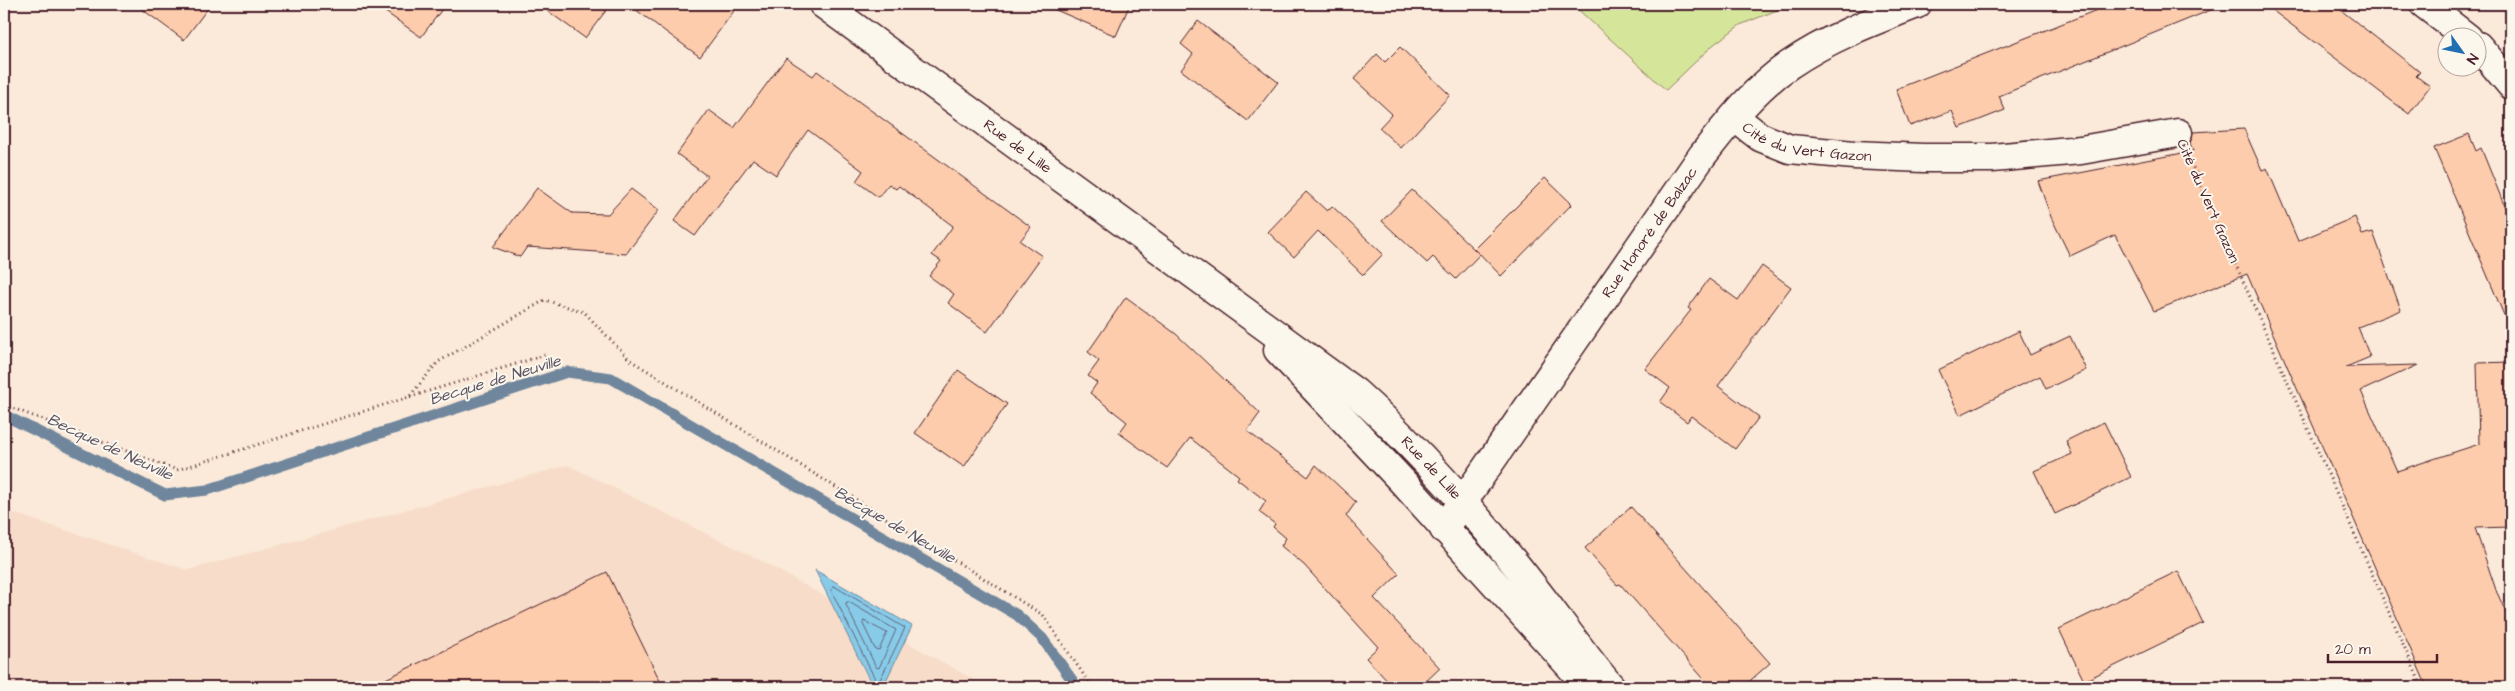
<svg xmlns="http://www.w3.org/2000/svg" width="2515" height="691" viewBox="0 0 2515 691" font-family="'Architects Daughter',sans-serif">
  <rect width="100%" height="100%" fill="#fbead9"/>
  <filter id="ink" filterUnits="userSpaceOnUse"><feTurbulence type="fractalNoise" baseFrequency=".02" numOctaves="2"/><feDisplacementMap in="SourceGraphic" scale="10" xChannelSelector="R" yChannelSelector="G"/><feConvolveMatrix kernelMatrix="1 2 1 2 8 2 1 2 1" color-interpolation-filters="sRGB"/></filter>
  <g filter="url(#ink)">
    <path fill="#f7ddc9" d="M568,465L760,560L987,687H4V510L188,570Z"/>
    <path fill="#d5e69a" stroke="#908262" d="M1572,4H1792L1740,25L1713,45L1666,90Z"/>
    <path fill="#87cbe9" stroke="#6f869d" d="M815,570L912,626L883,687H873Z"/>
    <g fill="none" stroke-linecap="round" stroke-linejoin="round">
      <g stroke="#626477" stroke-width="1">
        <path d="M834,586L905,628L879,682L876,681L831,590Z"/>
        <path d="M849,602L896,630L879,668L876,667L846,605V603Z"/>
        <path d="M864,621L887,633L879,650L875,649L863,624Z"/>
      </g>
      <path stroke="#6f869d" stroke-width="11" d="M4,415L165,495L207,490L567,372L611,378L1017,615L1042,638L1077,687"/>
    </g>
    <g fill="#fcccac" stroke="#4a1f2b">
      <path d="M135,4H211L184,40Z"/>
      <path d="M374,4H446L421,37Z"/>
      <path d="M538,4H611L585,38Z"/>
      <path d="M628,4H739L700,57Z"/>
      <path d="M1042,4H1130L1116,36Z"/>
      <path d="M2112,4L2223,5L1999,96L2005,110L1959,128L1952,111L1910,126L1896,89Z"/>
      <path d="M2264,4H2333L2420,72L2416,76L2430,86L2409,114Z"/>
      <path d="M1198,21L1278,82L1248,121L1181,70L1193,54L1181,44Z"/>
      <path d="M1400,47L1450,95L1401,148L1379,128L1392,114L1354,79L1377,54L1385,62Z"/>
      <path d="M786,58L813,76L817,71L1031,227L1020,241L1042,256L987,332L948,303L954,294L929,276L941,261L932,255L953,226L899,186L896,189L889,184L878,197L856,181L863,171L808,130L776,175L753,159L695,236L674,221L707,176L677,154L709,110L734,128Z"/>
      <path d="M2244,129L2262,170L2267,168L2298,241L2355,217L2362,235L2373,232L2401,310L2358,327L2370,357L2346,367L2418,365L2361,391L2397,471L2479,444L2477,363L2511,362V527L2475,528L2496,590L2511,624V687H2427L2247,274L2154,311L2115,235L2070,256L2051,217L2038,181L2193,151L2190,143L2193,132Z"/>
      <path d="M2469,134L2476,151L2481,148L2511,222V332L2434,148Z"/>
      <path d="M1545,178L1572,204L1501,276L1480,254L1456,279L1433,257L1427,263L1382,221L1412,190L1478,253L1474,249Z"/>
      <path d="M537,188L572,213L608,214L631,189L659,210L626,254L527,247L520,257L493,247Z"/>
      <path d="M1306,192L1327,211L1332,206L1383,254L1363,275L1318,231L1294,257L1268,232Z"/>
      <path d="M1762,266L1791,287L1718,386L1759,417L1735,449L1691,416L1687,422L1660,402L1670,388L1645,369L1691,310L1688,308L1709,279L1738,300Z"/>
      <path d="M1126,297L1176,334L1260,413L1247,431L1308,477L1316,465L1356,502L1346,516L1399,574L1374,598L1440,668L1420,687H1393L1366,658L1378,647L1304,565L1281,546L1286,538L1273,527L1275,524L1259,512L1266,501L1237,479L1239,476L1190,438L1167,468L1119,433L1127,422L1090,393L1097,383L1088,376L1099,361L1088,352Z"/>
      <path d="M2019,331L2030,355L2070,336L2086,370L2046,389L2040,376L1960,415L1938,370Z"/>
      <path d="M958,370L1007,404L964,467L915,433Z"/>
      <path d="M2104,422L2131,477L2055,514L2034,471L2072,454L2066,441Z"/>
      <path d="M1631,507L1770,663L1743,687H1711L1620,584L1617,585L1585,548Z"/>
      <path d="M2178,571L2203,623L2084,681L2059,629Z"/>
      <path d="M607,572L663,687H369Z"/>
    </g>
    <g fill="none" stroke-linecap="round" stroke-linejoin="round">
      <defs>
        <g id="minor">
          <path d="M2424,4L2468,38"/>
          <path d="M2478,46L2511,85"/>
          <path id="s1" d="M1734,117L1760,137L1790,149L1854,155L1923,158H1992L2081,150L2178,133"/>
          <path id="s2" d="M1444,529L1702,156C1728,123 1754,89 1789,65C1828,38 1873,21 1917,4"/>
        </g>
        <g id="secondary">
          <path id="s3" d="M823,4L1355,392C1423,453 1483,522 1539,594C1563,625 1585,657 1611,687"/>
          <path d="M1278,350L1402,481L1589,687"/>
        </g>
      </defs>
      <use href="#minor" stroke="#4a1f2b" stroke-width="31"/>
      <use href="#secondary" stroke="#4a1f2b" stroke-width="31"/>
      <g stroke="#4a1f2b" stroke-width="3" stroke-dasharray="1 4" stroke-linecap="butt">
        <path d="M2191,163L2422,687"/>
        <path d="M410,397L548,354"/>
        <path d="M4,405L177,470L409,397L438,362L545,300L584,312L630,360L1043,615L1092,687"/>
      </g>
      <use href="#minor" stroke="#fbf7ec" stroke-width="28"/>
      <use href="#secondary" stroke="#fbf7ec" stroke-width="28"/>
    </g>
  </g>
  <g text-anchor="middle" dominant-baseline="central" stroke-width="4" stroke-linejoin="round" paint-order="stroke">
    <g font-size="15" fill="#4a1f2b" stroke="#fbf7ec">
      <text stroke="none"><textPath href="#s1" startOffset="80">Cité du Vert Gazon</textPath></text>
      <text stroke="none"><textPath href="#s3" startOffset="241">Rue de Lille</textPath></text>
      <text transform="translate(2208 201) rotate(66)">Cité du Vert Gazon</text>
      <text stroke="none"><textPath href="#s2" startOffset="361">Rue Honoré de Balzac</textPath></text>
      <text stroke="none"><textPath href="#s3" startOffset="766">Rue de Lille</textPath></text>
    </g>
    <g font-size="16" font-style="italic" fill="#5c5364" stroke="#fbf7ec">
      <text transform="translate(495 380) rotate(-17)">Becque de Neuville</text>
      <text transform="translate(110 447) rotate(25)">Becque de Neuville</text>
      <text transform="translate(895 525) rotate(30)">Becque de Neuville</text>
    </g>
  </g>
  <rect width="2515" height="691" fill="none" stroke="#fbf7ec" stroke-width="20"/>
  <rect x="10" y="10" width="2495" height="671" fill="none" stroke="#4a1f2b" stroke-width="2" filter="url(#ink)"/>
  <g transform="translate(2462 52) rotate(123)"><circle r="24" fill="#fbf7ec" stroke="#b4a19f"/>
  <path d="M0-4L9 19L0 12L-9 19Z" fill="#1f6fb2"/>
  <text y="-8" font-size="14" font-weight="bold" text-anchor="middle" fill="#4a1f2b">N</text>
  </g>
  <path d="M2328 654v8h109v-8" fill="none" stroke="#4a1f2b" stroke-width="2.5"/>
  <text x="2335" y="654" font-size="15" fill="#4a1f2b" stroke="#fbf7ec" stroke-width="4" paint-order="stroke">20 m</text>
</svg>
